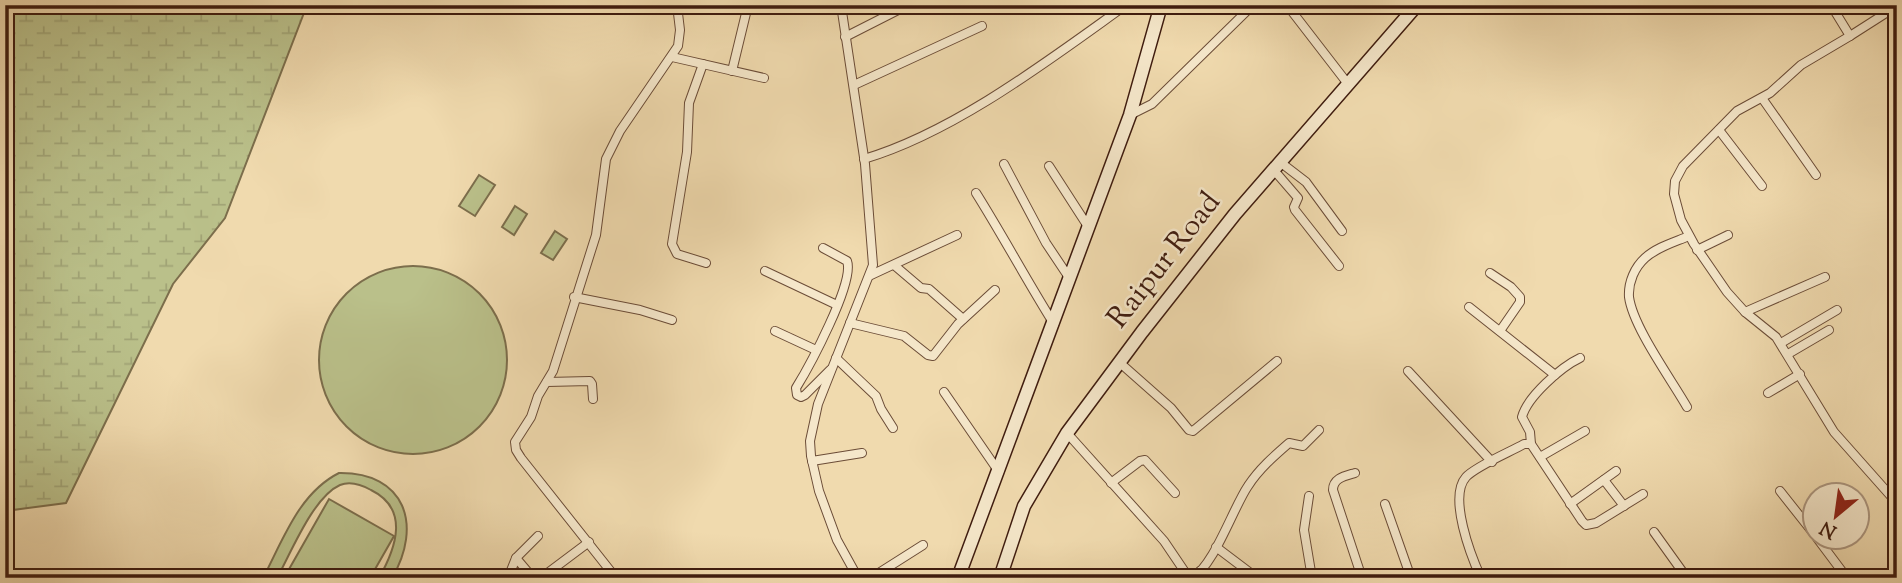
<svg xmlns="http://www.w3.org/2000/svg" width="1902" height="583" viewBox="0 0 1902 583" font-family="'Sorts Mill Goudy',serif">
  <defs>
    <pattern id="wetland-marsh" width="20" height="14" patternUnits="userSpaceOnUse" patternTransform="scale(1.75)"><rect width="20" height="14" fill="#bac08a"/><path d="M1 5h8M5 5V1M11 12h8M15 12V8" fill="none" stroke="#a1a476"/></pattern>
  </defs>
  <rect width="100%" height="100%" fill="#f0daae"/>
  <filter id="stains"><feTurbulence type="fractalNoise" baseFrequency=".00286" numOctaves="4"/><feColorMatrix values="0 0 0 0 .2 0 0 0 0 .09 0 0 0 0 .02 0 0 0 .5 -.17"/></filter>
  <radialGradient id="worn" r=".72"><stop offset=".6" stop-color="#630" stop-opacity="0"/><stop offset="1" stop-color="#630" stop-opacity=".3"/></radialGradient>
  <path fill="url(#wetland-marsh)" stroke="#7c6e4c" stroke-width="2" d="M5,5H307L225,218L173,284L66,503L5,511Z"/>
  <g fill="#bac08a" stroke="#7c6e4c" stroke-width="2">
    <path d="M479,175L495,185L475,216L459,206Z"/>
    <path d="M515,206L527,214L514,235L502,227Z"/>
    <path d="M555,231L567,239L553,260L541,253Z"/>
    <circle cx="413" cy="360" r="94"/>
    <path d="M339,473C405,472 423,525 392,578H379C396,548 410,509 371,490C362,485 350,481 340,485C313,497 291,553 277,578H263C283,540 299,493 339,473Z"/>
    <path d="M329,499L394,536L370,578H284Z"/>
  </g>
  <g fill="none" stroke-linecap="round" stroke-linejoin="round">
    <defs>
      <g id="street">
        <path d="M841,5L865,164L873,265L818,404L810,441L811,456L819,491L837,540L858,578"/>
        <path d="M1287,5L1348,84"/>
        <path d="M1831,5L1850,36"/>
        <path d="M1897,6L1850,36L1801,65L1770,93L1737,111L1683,166L1675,181L1674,194L1681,220L1694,244L1727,292L1745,312L1776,337L1834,432L1897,503"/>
        <path d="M845,37L908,5"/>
        <path d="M672,57L764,78"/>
        <path d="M703,64L689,103L687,152L672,244L677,254L706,263"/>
        <path d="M732,71L748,5"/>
        <path d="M854,85L982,26"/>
        <path d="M1762,98L1816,175"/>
        <path d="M1130,115L1152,104L1253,5"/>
        <path d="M1719,130L1762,186"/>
        <path d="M864,159C955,132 1049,60 1126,5"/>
        <path d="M1280,162L1306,182L1342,231"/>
        <path d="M1004,164L1046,243L1070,279"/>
        <path d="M1049,166L1089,228"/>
        <path d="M1273,169L1298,198L1294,207L1295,210L1339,266"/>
        <path d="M976,193C1003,236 1027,281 1054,324"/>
        <path d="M823,248L847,261C855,282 809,367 796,388L797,395L801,397L805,395L830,370"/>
        <path d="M1697,250L1728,235"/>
        <path d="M894,265L921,288L929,289L963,319"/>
        <path d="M765,271L837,305"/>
        <path d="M1490,273L1511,287L1520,297V302L1500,331"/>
        <path d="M871,275L957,235"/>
        <path d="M574,297L640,310L672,320"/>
        <path d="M1469,307L1555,375"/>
        <path d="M1745,312L1825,277"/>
        <path d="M850,323L904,336L928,355L933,356L958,324L995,290"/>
        <path d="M775,331L816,350"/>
        <path d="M1781,343L1837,310"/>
        <path d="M1788,354L1829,330"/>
        <path d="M836,358L876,396L881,409L893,428"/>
        <path d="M1119,362L1171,408L1189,430L1193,431L1277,361"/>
        <path d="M1408,371L1492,462"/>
        <path d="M547,382L590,381L592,384L593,399"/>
        <path d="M944,392L999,472"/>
        <path d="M1768,393L1800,374"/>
        <path d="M1687,407C1671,379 1633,327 1629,297C1628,282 1635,267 1645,258C1657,247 1675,242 1689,236"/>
        <path d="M1067,433L1164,541L1187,575L1191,578"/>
        <path d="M1531,444L1530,432L1522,417C1527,397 1561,367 1580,358"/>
        <path d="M1540,457L1585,431"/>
        <path d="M812,461L862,453"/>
        <path d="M1355,473C1345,476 1333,478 1333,490L1362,578"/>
        <path d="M1604,480L1624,506"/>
        <path d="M1111,483L1140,461L1145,460L1175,493"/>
        <path d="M1780,491L1814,534"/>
        <path d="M1309,496L1304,530L1312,578"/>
        <path d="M1385,504L1411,578"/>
        <path d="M1570,504L1616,471"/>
        <path d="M1654,532L1687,578"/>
        <path d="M1817,538L1847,578"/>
        <path d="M1216,547L1257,578"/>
        <path d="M516,558L538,536"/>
        <path d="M1200,571L1211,578"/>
        <path d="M508,578L516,558L533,578"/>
        <path d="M541,578L589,542"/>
        <path d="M616,578L521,458L516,450L515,442L531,417L538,396L553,371L596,235L606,159L620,131L678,46L680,30L677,5"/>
        <path d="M871,578L923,545"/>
        <path d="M1192,578C1214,566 1233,508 1248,486C1259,469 1274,456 1289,443L1303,446L1319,430"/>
        <path d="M1481,578C1471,556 1448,497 1466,477C1476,466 1510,452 1524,444H1531L1582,521L1586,525L1596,523L1643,494"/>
      </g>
      <g id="secondary">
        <path d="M958,578L1130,115L1161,5"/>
        <path d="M1000,578L1024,506L1067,433L1142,332L1235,214L1417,5"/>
      </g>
    </defs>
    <use href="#street" stroke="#6b4c37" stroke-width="10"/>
    <use href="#secondary" stroke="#3f1c0f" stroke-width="15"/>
    <use href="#street" stroke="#f5e7ca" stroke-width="8"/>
    <use href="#secondary" stroke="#f5e7ca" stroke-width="12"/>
  </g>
  <g text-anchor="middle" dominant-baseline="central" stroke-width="5" stroke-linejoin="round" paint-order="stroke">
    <g font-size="30" fill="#3f1c0f" stroke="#f5e7ca">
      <text transform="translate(1165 261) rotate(-52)">Raipur Road</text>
    </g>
  </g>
  <rect width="1902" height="583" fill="none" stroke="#f0daae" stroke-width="28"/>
  <rect x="7" y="7" width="1888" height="569" fill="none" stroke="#3f1c0f" stroke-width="3.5"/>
  <rect x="14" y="14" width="1874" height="555" fill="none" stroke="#3f1c0f" stroke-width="2"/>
  <g transform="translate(1836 516) rotate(209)"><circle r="33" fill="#f5e7ca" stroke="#ac967f" stroke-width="2"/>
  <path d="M0-5L12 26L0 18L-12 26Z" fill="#8f2418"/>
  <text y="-10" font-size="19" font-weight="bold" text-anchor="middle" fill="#3f1c0f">N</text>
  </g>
  <rect width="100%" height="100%" filter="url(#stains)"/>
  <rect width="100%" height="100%" fill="url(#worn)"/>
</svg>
